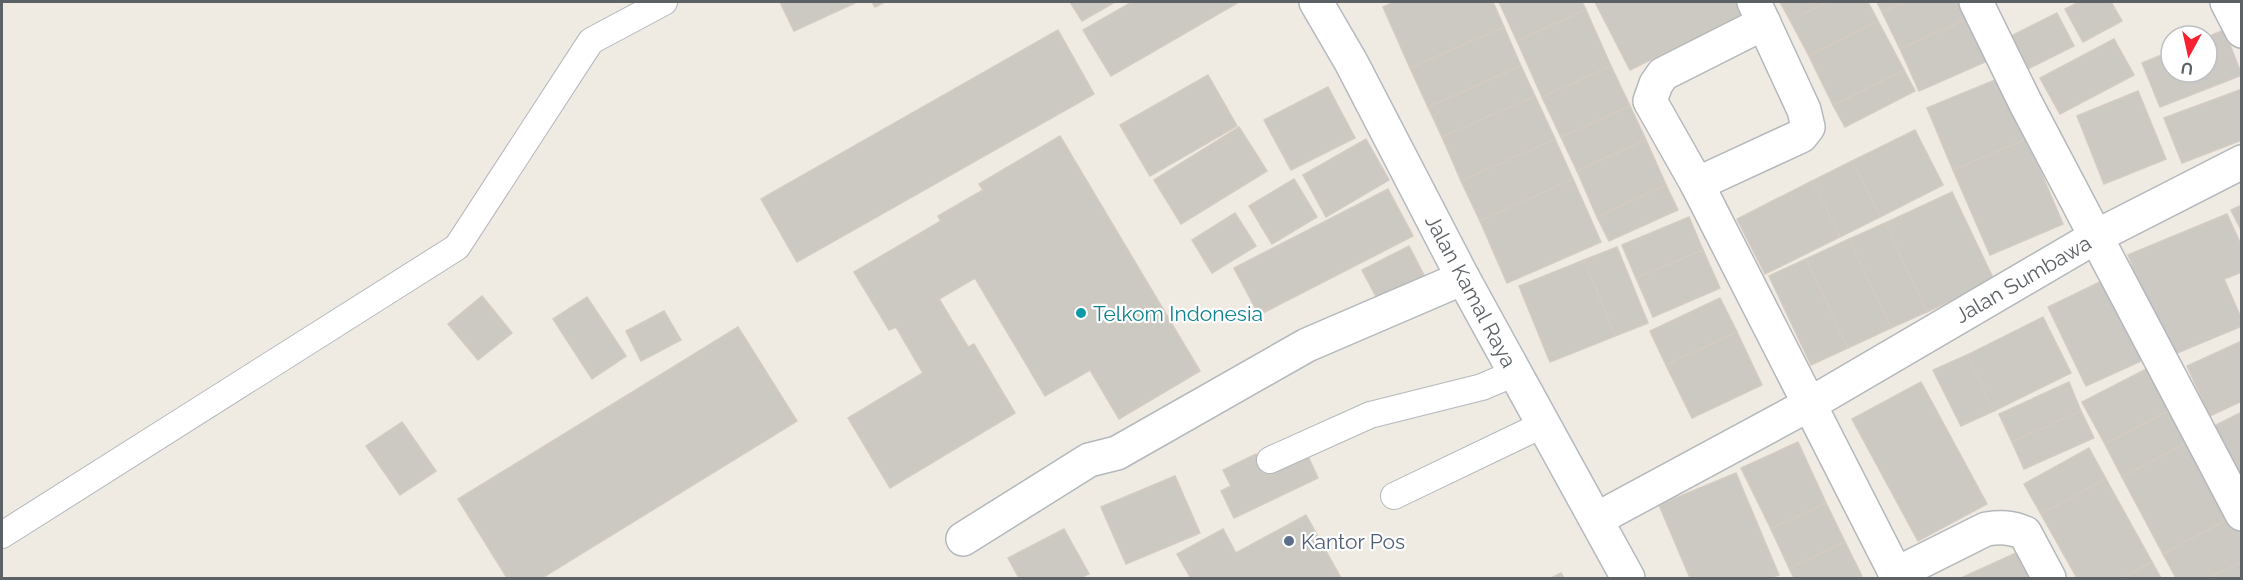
<svg xmlns="http://www.w3.org/2000/svg" width="2243" height="580" viewBox="0 0 2243 580" font-family="Raleway,sans-serif">
  <rect width="100%" height="100%" fill="#efebe3"/>
  <g fill="#ccc8c2" stroke="#d4cbc1" stroke-width="1.5">
    <path d="M780,2H855V3L794,31Z"/>
    <path d="M872,2H885L875,7Z"/>
    <path d="M1070,2H1115L1082,21Z"/>
    <path d="M1132,2H1239L1111,76L1083,30Z"/>
    <path d="M1394,2H1493L1504,27L1410,68L1383,7Z"/>
    <path d="M1499,2H1582L1586,10L1517,41Z"/>
    <path d="M1595,2H1748L1752,10L1630,70Z"/>
    <path d="M1780,2H1827L1790,20Z"/>
    <path d="M1827,2H1868L1878,21L1809,56L1790,20Z"/>
    <path d="M1877,2H1906L1882,12Z"/>
    <path d="M1906,2H1965L1971,17L1900,49L1882,12Z"/>
    <path d="M2079,2H2111L2122,21L2083,42L2065,9Z"/>
    <path d="M1586,10L1611,66L1542,97L1517,41Z"/>
    <path d="M2057,13L2074,46L2028,69L2011,36Z"/>
    <path d="M1971,17L1992,59L1919,91L1900,49Z"/>
    <path d="M1878,21L1904,70L1833,105L1809,56Z"/>
    <path d="M1504,27L1521,66L1428,107L1410,68Z"/>
    <path d="M1058,30L1094,94L797,262L761,199Z"/>
    <path d="M2224,30L2242,75L2160,107L2142,63L2171,51V72H2207V37Z"/>
    <path d="M2114,39L2134,75L2060,114L2040,78Z"/>
    <path d="M1521,66L1535,96L1442,137L1428,107Z"/>
    <path d="M1611,66L1630,106L1561,137L1542,97Z"/>
    <path d="M1904,70L1915,91L1845,127L1833,105Z"/>
    <path d="M1208,75L1237,126L1150,176L1120,125Z"/>
    <path d="M2000,78L2027,139L1953,170L1927,108Z"/>
    <path d="M1328,87L1355,138L1291,170L1264,120Z"/>
    <path d="M2242,89V140L2182,163L2164,118Z"/>
    <path d="M2138,91L2166,159L2104,184L2077,116Z"/>
    <path d="M1535,96L1555,139L1461,181L1442,137Z"/>
    <path d="M1630,106L1646,140L1577,171L1561,137Z"/>
    <path d="M1239,127L1267,171L1181,224L1154,180Z"/>
    <path d="M1915,130L1943,185L1880,217L1852,161Z"/>
    <path d="M1060,136L1200,371L1119,419L1090,370L1045,396L975,278L939,299L968,347L974,344L1015,413L890,488L848,418L923,373L896,327L889,330L854,272L941,221L938,216L983,190L979,184Z"/>
    <path d="M1366,139L1389,180L1326,217L1303,175Z"/>
    <path d="M1555,139L1573,179L1480,221L1461,181Z"/>
    <path d="M2027,139L2063,224L1990,255L1953,170Z"/>
    <path d="M1646,140L1666,185L1597,217L1577,171Z"/>
    <path d="M1852,161L1880,217L1840,237L1812,181Z"/>
    <path d="M1294,179L1317,217L1272,244L1249,206Z"/>
    <path d="M1573,179L1601,242L1507,283L1480,221Z"/>
    <path d="M1812,181L1840,237L1765,274L1737,219Z"/>
    <path d="M1666,185L1678,210L1609,241L1597,217Z"/>
    <path d="M1388,189L1413,236L1259,315L1234,268Z"/>
    <path d="M1952,192L1994,280L1927,312L1885,223Z"/>
    <path d="M2242,205V232L2231,210Z"/>
    <path d="M1235,213L1256,246L1212,273L1192,240Z"/>
    <path d="M2227,214L2242,247V272L2224,279L2242,320V326L2170,356L2128,255Z"/>
    <path d="M1689,217L1703,250L1636,278L1622,245Z"/>
    <path d="M1885,223L1927,312L1891,328L1849,239Z"/>
    <path d="M1849,239L1891,328L1848,348L1806,259Z"/>
    <path d="M1409,246L1428,283L1381,306L1362,270Z"/>
    <path d="M1617,247L1648,323L1615,336L1584,260Z"/>
    <path d="M1703,250L1720,288L1653,317L1636,278Z"/>
    <path d="M1806,259L1848,348L1811,365L1769,276Z"/>
    <path d="M1584,260L1615,336L1550,362L1519,286Z"/>
    <path d="M2110,277L2150,357L2086,386L2048,307Z"/>
    <path d="M482,296L512,333L478,360L448,324Z"/>
    <path d="M587,297L626,356L592,379L553,319Z"/>
    <path d="M1720,298L1737,332L1666,365L1650,331Z"/>
    <path d="M664,311L681,340L641,361L626,331Z"/>
    <path d="M2043,317L2071,373L1994,411L1967,355Z"/>
    <path d="M738,327L797,421L542,578H507L458,499Z"/>
    <path d="M1737,332L1762,385L1692,418L1666,365Z"/>
    <path d="M2242,341V401L2210,416L2187,366Z"/>
    <path d="M1967,355L1994,411L1961,426L1933,370Z"/>
    <path d="M2152,366L2174,408L2105,444L2082,402Z"/>
    <path d="M1921,382L1987,504L1918,541L1852,419Z"/>
    <path d="M2069,382L2081,411L2012,442L1999,414Z"/>
    <path d="M2174,408L2192,440L2122,477L2105,444Z"/>
    <path d="M2081,411L2094,438L2024,469L2012,442Z"/>
    <path d="M2242,412V462L2229,469L2208,429Z"/>
    <path d="M402,422L436,471L400,495L366,446Z"/>
    <path d="M2192,440L2232,517L2163,554L2122,477Z"/>
    <path d="M1798,442L1826,503L1771,529L1741,468Z"/>
    <path d="M2089,448L2106,479L2041,514L2024,484Z"/>
    <path d="M1306,452L1318,478L1234,518L1221,491L1231,486L1223,470L1256,454L1264,471Z"/>
    <path d="M2242,462V494L2229,469Z"/>
    <path d="M1736,473L1779,575L1769,578H1690L1659,505Z"/>
    <path d="M1175,476L1200,533L1126,564L1101,507Z"/>
    <path d="M2106,479L2152,562L2123,578H2077L2041,514Z"/>
    <path d="M1826,503L1845,542L1789,568L1771,529Z"/>
    <path d="M1306,515L1341,578H1187L1190,577L1177,554L1223,529L1236,553Z"/>
    <path d="M2232,517L2242,535V562L2209,578H2176L2163,554Z"/>
    <path d="M1064,529L1089,574L1080,578H1019L1008,558Z"/>
    <path d="M1845,542L1862,576L1857,578H1794L1789,568Z"/>
    <path d="M2016,553L2029,578H1961Z"/>
    <path d="M2152,562L2161,578H2123Z"/>
    <path d="M2242,562V578H2209Z"/>
    <path d="M1561,573L1564,578H1551Z"/>
  </g>
  <g fill="none" stroke-linecap="round" stroke-linejoin="round">
    <defs>
      <g id="service">
        <path d="M1270,460L1370,415L1482,387L1515,373"/>
        <path d="M1394,496L1544,424"/>
        <path d="M2,535L457,247L591,41L664,2"/>
      </g>
      <g id="minor">
        <path d="M1976,2L2026,104L2242,514"/>
        <path d="M2227,2L2242,31"/>
        <path d="M1764,23L1663,74L1656,84L1650,101L1697,184L1898,578"/>
        <path d="M1697,184L1801,136L1808,127L1804,110L1754,2"/>
        <path d="M1597,519L1810,404L2097,236L2242,162"/>
        <path d="M963,539L1089,460L1117,453L1307,345L1463,278"/>
        <path d="M1896,574L1986,529C2001,527 2011,527 2025,533L2049,578"/>
      </g>
      <path id="secondary" d="M1316,2L1351,62L1463,278L1628,578"/>
    </defs>
    <use href="#service" stroke="#b4b8bb" stroke-width="28"/>
    <use href="#minor" stroke="#b4b8bb" stroke-width="36"/>
    <use href="#secondary" stroke="#b5babf" stroke-width="36"/>
    <use href="#service" stroke="#fff" stroke-width="26"/>
    <use href="#minor" stroke="#fff" stroke-width="33"/>
    <use href="#secondary" stroke="#fff" stroke-width="33"/>
  </g>
  <circle fill="#0f9aa8" stroke="#fff" stroke-width="2" cx="1081" cy="313" r="6"/>
  <circle fill="#5c6f8a" stroke="#fff" stroke-width="2" cx="1289" cy="541" r="6"/>
  <g text-anchor="middle" dominant-baseline="central" stroke-width="4.5" stroke-linejoin="round" paint-order="stroke">
    <g font-size="21" fill="#5b6165" stroke="#fff">
      <text transform="translate(2023 279) rotate(-30)">Jalan Sumbawa</text>
      <text transform="translate(1471 291) rotate(62)">Jalan Kamal Raya</text>
    </g>
    <g font-size="21" fill="#0d838f" stroke="#fff" text-anchor="start">
      <text x="1093" y="313">Telkom Indonesia</text>
    </g>
    <g font-size="21" fill="#4e5e75" stroke="#fff" text-anchor="start">
      <text x="1301" y="541">Kantor Pos</text>
    </g>
  </g>
  <rect width="2243" height="580" fill="none" stroke="#5b6165" stroke-width="6"/>
  <g transform="translate(2189 54) rotate(188)"><circle r="28" fill="#ffffff" stroke="#bdc0c1" stroke-width="1.5"/>
  <path d="M0-4.5L10 22L0 15L-10 22Z" fill="#f72131"/>
  <text y="-9" font-size="16" font-weight="bold" text-anchor="middle" fill="#5b6165">U</text>
  </g>
</svg>
